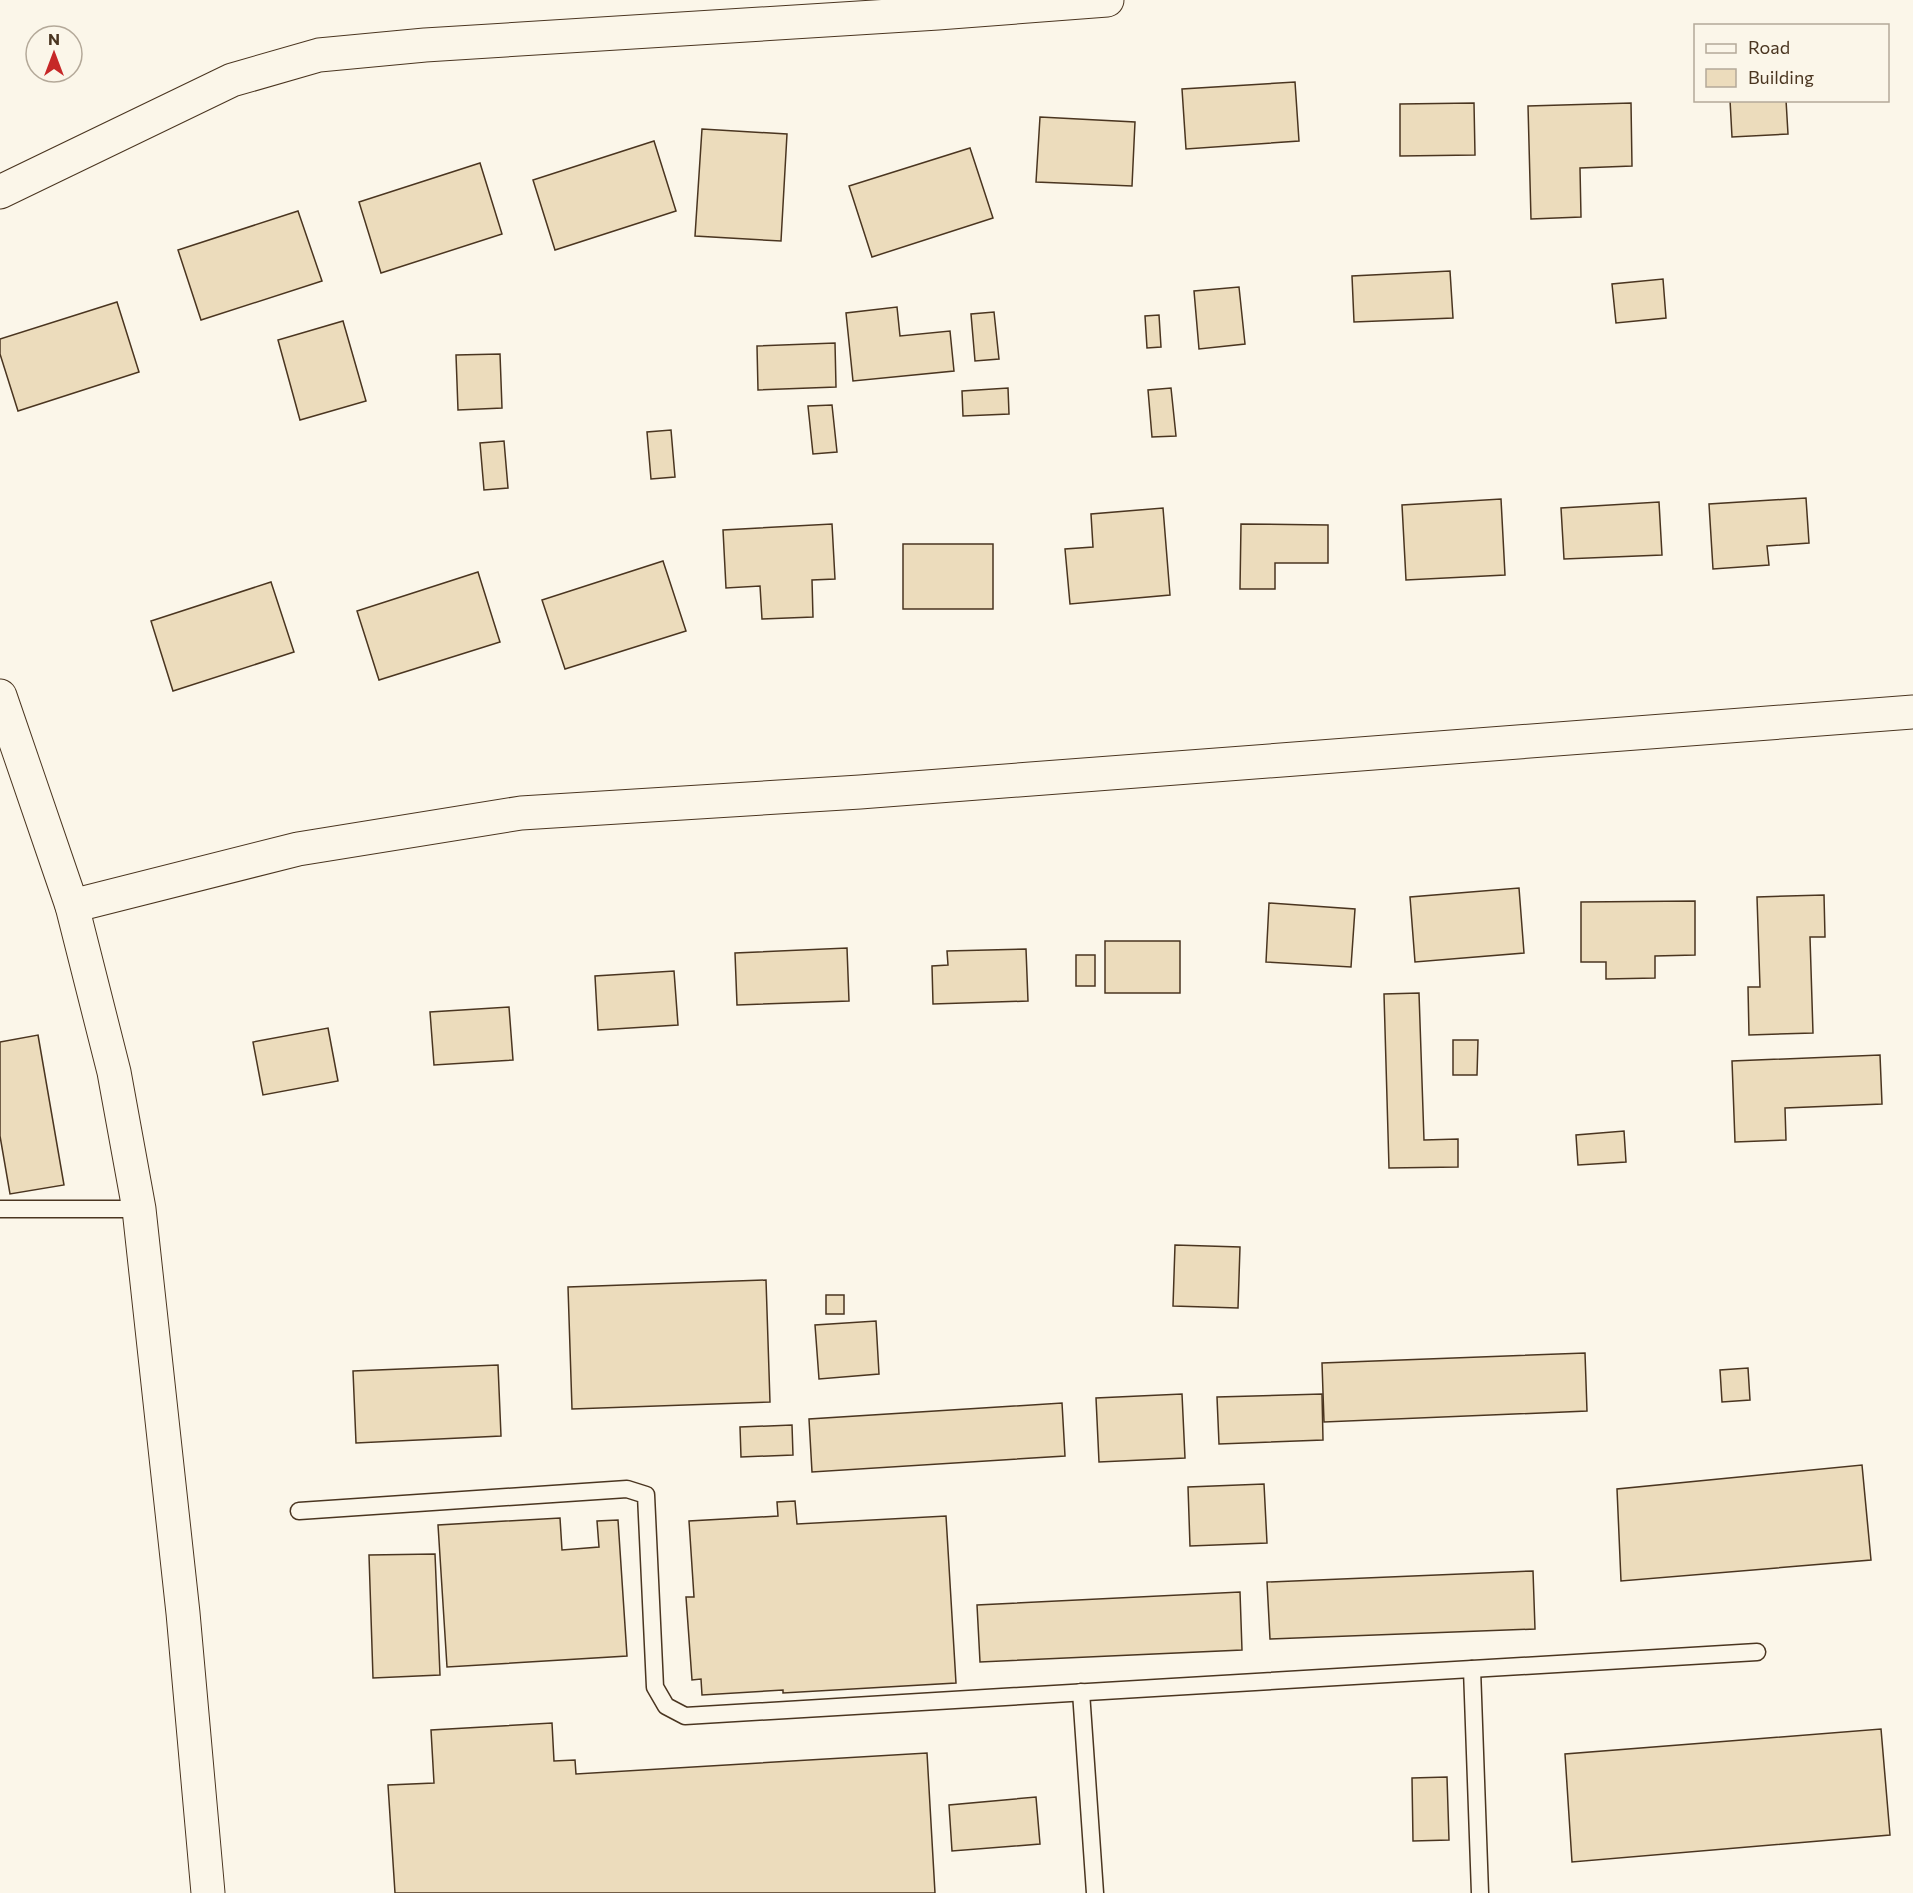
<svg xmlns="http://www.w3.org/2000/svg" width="1913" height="1893" viewBox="0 0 1913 1893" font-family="Commissioner,sans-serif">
  <rect width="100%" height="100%" fill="#fbf6e9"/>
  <g fill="#ecdcbc" stroke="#4a3520" stroke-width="1.5">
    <path d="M1295,82L1299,141L1186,149L1182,89Z"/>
    <path d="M1730,100H1786L1788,134L1732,137Z"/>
    <path d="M1474,103L1475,155L1400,156V104Z"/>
    <path d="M1631,103L1632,166L1580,168L1581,217L1531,219L1528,106Z"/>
    <path d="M1040,117L1135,122L1132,186L1036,182Z"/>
    <path d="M702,129L787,134L781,241L695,236Z"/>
    <path d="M654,141L676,211L555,250L533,180Z"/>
    <path d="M970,148L993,218L872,257L849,186Z"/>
    <path d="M480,163L502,234L381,273L359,202Z"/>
    <path d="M298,211L322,281L201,320L178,250Z"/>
    <path d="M1450,271L1453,318L1354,322L1352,276Z"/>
    <path d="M1663,279L1666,318L1616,323L1612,284Z"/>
    <path d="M1239,287L1245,344L1199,349L1194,291Z"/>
    <path d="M117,302L139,372L18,411L0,354V339Z"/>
    <path d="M897,307L900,336L950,331L954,371L853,381L846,313Z"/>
    <path d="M994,312L999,359L975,361L971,314Z"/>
    <path d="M1159,315L1161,347L1147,348L1145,316Z"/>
    <path d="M343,321L366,401L300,420L278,340Z"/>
    <path d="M835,343L836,387L758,390L757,346Z"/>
    <path d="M500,354L502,408L458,410L456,355Z"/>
    <path d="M1008,388L1009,414L963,416L962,391Z"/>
    <path d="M1171,388L1176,436L1152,437L1148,390Z"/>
    <path d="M832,405L837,452L813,454L808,406Z"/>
    <path d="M671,430L675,477L651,479L647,432Z"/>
    <path d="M504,441L508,488L484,490L480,443Z"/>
    <path d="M1806,498L1809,543L1767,546L1769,565L1713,569L1709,504Z"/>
    <path d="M1501,499L1505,575L1406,580L1402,505Z"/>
    <path d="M1659,502L1662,555L1564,559L1561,508Z"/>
    <path d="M1163,508L1170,595L1070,604L1065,549L1093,547L1091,514Z"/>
    <path d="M832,524L835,579L812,580L813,617L762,619L760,586L726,588L723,530Z"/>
    <path d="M1241,524L1328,525V563H1275V589H1240Z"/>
    <rect x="903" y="544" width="90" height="65"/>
    <path d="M663,561L686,631L565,669L542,600Z"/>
    <path d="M478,572L500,642L379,680L357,611Z"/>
    <path d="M271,582L294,652L173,691L151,621Z"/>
    <path d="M1519,888L1524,953L1415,962L1410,897Z"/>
    <path d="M1824,895L1825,937H1810L1813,1033L1749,1035L1748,987H1760L1757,897Z"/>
    <path d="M1695,901V955L1655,956V978L1606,979V962H1581V902Z"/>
    <path d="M1269,903L1355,909L1351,967L1266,962Z"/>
    <rect x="1105" y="941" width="75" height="52"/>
    <path d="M847,948L849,1001L737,1005L735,953Z"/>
    <path d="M1026,949L1028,1001L933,1004L932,966L948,965L947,951Z"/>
    <rect x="1076" y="955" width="19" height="31"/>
    <path d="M674,971L678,1025L598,1030L595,976Z"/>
    <path d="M1419,993L1424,1140L1458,1139V1167L1389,1168L1384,994Z"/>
    <path d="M509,1007L513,1060L434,1065L430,1012Z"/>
    <path d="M328,1028L338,1081L263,1095L253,1042Z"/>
    <path d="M38,1035L64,1185L10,1194L0,1136V1042Z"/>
    <path d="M1453,1040H1478L1477,1075H1453Z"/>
    <path d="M1880,1055L1882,1104L1785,1108L1786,1140L1735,1142L1732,1061Z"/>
    <path d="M1624,1131L1626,1162L1578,1165L1576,1135Z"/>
    <path d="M1175,1245L1240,1247L1238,1308L1173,1306Z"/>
    <path d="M766,1280L770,1402L572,1409L568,1287Z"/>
    <rect x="826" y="1295" width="18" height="19"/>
    <path d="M876,1321L879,1374L819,1379L815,1325Z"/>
    <path d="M1585,1353L1587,1411L1324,1422L1322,1363Z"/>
    <path d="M498,1365L501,1436L356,1443L353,1371Z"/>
    <path d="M1748,1368L1750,1400L1722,1402L1720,1370Z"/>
    <path d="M1182,1394L1185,1458L1099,1462L1096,1398Z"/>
    <path d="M1322,1394L1323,1440L1219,1444L1217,1397Z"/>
    <path d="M1062,1403L1065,1456L812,1472L809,1419Z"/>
    <path d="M792,1425L793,1455L741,1457L740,1427Z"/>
    <path d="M1862,1465L1871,1560L1621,1581L1617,1489Z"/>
    <path d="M1264,1484L1267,1543L1190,1546L1188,1487Z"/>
    <path d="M795,1501L797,1524L946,1516L956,1683L783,1693V1690L702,1695L701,1679L692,1680L686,1597H694L689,1521L778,1516L777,1502Z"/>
    <path d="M560,1518L562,1550L599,1547L597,1521L618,1520L627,1656L447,1667L438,1525Z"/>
    <path d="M435,1554L440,1675L373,1678L369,1555Z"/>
    <path d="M1533,1571L1535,1629L1270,1639L1267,1582Z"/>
    <path d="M1240,1592L1242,1650L980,1662L977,1605Z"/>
    <path d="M552,1723L554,1761L575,1760L576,1774L927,1753L935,1893H395L388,1785L434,1783L431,1730Z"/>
    <path d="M1881,1729L1890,1835L1572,1862L1565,1754Z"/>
    <path d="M1447,1777L1449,1840L1413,1841L1412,1778Z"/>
    <path d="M1036,1797L1040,1844L952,1851L949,1805Z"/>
  </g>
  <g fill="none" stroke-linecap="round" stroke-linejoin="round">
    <defs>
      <g id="service">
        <path d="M0,1209H139"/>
        <path d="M299,1511L627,1489L646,1495L655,1687L666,1706L685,1716L1757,1652"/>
        <path d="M1472,1669L1480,1893"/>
        <path d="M1081,1692L1095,1893"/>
      </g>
      <g id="minor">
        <path d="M0,192L232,80L319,55L425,45L938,13L1107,0"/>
        <path d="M72,906L298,849L521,813L860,792L1913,712"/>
      </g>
      <path id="tertiary" d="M0,696L72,906L114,1072L139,1209L183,1613L208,1893"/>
    </defs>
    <use href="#service" stroke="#4a3520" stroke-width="19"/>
    <use href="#minor" stroke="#4a3520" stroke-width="35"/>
    <use href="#tertiary" stroke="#4a3520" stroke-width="35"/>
    <use href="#service" stroke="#fbf6e9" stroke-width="16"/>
    <use href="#minor" stroke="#fbf6e9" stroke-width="33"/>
    <use href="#tertiary" stroke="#fbf6e9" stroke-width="33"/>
  </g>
  <rect x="1694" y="24" width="195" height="78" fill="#fbf6e9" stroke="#b4a999" stroke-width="1.5"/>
  <rect x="1706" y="44" width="30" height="9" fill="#fbf6e9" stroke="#b4a999" stroke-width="1.5"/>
  <text x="1748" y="54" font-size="18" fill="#4a3520">Road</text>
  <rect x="1706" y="69" width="30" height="18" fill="#ecdcbc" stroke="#b4a999" stroke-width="1.5"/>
  <text x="1748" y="84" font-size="18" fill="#4a3520">Building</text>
  <g transform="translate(54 54)"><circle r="28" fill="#fbf6e9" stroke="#b4a999" stroke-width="1.5"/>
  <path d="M0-4.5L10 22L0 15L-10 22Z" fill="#c62828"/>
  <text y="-9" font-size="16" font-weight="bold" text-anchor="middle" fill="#4a3520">N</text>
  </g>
</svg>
